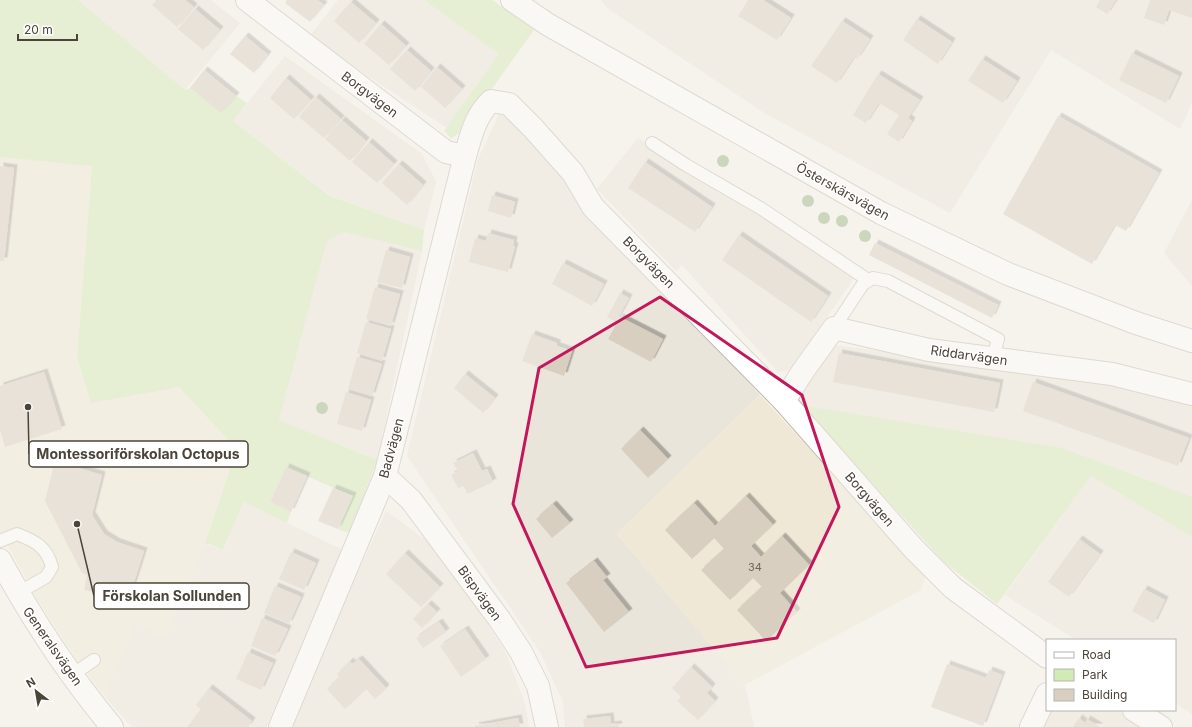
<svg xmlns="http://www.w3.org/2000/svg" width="1192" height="727" viewBox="0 0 1192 727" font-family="Inter,sans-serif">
  <defs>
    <filter id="shadow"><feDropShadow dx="3.5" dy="-3.5" stdDeviation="0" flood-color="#0004"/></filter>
  </defs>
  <rect width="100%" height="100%" fill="#f6f3ec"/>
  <g fill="#eae5da">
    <path d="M78,0H211L240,23L185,90Z"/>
    <path d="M338,0H424L499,54L447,128L309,37Z"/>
    <path d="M601,0H1192V103L1180,129L1051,50L950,213L766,114L607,8Z"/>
    <path d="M285,56L421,153L436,181L424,230L331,196L233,121Z"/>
    <path d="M503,106L760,395L617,534L745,685L754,727H565L563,702L540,652L407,456L478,159Z"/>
    <path d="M638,138L771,213L856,274L849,286L789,370L778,372L682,265L676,271L597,189Z"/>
    <path d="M1192,200V286L1164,253Z"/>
    <path d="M344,232L422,251L377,460L279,420L327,241Z"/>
    <path d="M833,345L1097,379L1192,403V497L1161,486L811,407L801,403V390Z"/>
    <path d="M1091,476L1192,537V714L1175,703V640H1076L1005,595Z"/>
    <path d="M244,502L343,550L266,727H132L104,696L136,621L164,638L205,544L224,550Z"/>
    <path d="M386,511L440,550L507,655L525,704L529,727H287Z"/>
    <path d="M1047,710H1117L1142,727H1039Z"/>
  </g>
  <g fill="#efe8d6">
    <path d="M0,157L92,165L77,357L91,403L179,386L238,450L205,544L164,638L136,621L104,696L75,657L37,599L0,532Z"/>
    <path d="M760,395L926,575L921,590L745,685L617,534Z"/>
  </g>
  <g fill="#d2eab5">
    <path d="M0,0H78L185,90L190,88L221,113L236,96L247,103L233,121L330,196L424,230L422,251L344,232L327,241L279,420L377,460L350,533L338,529L352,496L286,467L270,502L291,512L287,523L244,502L223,550L209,544H205L237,449L179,387L91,403L77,357L92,166L0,157Z"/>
    <path d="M424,0H492L534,30L460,133L451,138L444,131L499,54Z"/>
    <path d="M801,403L811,407L1062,448L1192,497V537L1091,476L997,604L944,562L862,472L826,436Z"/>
  </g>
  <g fill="#d8cfc1" filter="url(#shadow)">
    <path d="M157,0H185L194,7L177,27L152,5Z"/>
    <path d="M287,0H317L324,5L310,22L285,3Z"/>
    <path d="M748,0H763L791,18L777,40L738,16Z"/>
    <path d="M1100,0H1116L1107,14L1096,7Z"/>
    <path d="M1150,0H1192V18L1169,10L1164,25L1144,18Z"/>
    <path d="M351,2L376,23L359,43L334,21Z"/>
    <path d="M195,9L220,30L203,50L178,29Z"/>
    <path d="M917,19L952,42L938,64L903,40Z"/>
    <path d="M842,21L870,39L857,59L854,57L837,83L811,66Z"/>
    <path d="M381,24L406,46L389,65L364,44Z"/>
    <path d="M245,36L268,55L254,73L230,54Z"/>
    <path d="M407,50L431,71L415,91L390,69Z"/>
    <path d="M1132,53L1179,76L1166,103L1119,80Z"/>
    <path d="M982,59L1017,81L1003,103L968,81Z"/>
    <path d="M437,67L462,89L445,108L421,87Z"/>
    <path d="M204,70L236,96L221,113L190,88Z"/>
    <path d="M878,74L920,100L908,118L912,121L899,142L887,134L899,115L879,103L866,123L853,115Z"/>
    <path d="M286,78L311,100L294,119L270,98Z"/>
    <path d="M316,97L341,119L324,138L299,117Z"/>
    <path d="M1058,116L1159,173L1126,231L1115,225L1092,264L1003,214Z"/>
    <path d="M342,120L366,141L350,161L325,139Z"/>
    <path d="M369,142L394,164L377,183L352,162Z"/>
    <path d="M645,162L712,207L695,232L628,188Z"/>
    <path d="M399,164L423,185L407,205L382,183Z"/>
    <path d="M0,166L14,168L4,261H0Z"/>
    <path d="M492,195L515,202L511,218L488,211Z"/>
    <path d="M488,233L514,240L513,246H515L508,272L469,262L475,238L486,241Z"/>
    <path d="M739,235L828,296L811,322L722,260Z"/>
    <path d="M875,243L998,305L992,318L869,255Z"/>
    <path d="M386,250L410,257L402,288L377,282Z"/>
    <path d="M563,263L604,284L592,306L552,284Z"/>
    <path d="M375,287L400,294L391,326L366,319Z"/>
    <path d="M620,293L629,298L616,322L607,317Z"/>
    <path d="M620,317L663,339L651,362L608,339Z"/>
    <path d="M366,322L391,329L382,361L357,353Z"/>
    <path d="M532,334L557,343V346L572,351L564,376L522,361Z"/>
    <path d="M839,353L1000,383L994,412L833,382Z"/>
    <path d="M357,357L382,364L372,396L348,389Z"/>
    <path d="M44,372L62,429L5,447L0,430V386Z"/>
    <path d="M465,374L495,398L483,413L454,388Z"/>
    <path d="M1033,382L1189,438L1178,466L1023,411Z"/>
    <path d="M346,392L371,400L362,431L337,424Z"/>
    <path d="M640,430L668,459L648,478L621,449Z"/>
    <path d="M473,453L482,471L487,469L493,482L467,494L464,486L458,488L451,475L458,471L453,463Z"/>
    <path d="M55,461L102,475L92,515L104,534L117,542L144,551L129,598L103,591V594L84,590L87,575L82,573L45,501Z"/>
    <path d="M286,467L307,476L291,512L270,502Z"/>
    <path d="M333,488L353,496L338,529L318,521Z"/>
    <path d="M746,496L773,525L751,546L761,557L782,536L809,565L780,593L797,612L766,641L737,610L762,587L753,578L730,600L701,570L724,549L714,538L692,559L665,530L694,503L715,526Z"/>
    <path d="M553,504L570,523L552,538L536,519Z"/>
    <path d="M1079,539L1100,554L1069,597L1048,582Z"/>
    <path d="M291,552L316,563L304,590L279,579Z"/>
    <path d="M405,553L440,587L421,607L386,574Z"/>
    <path d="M594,561L607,577L603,580L629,612L604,632L566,583Z"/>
    <path d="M275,586L301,597L289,624L264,613Z"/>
    <path d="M1144,589L1165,600L1154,623L1132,611Z"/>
    <path d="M428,604L437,612L422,628L413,619Z"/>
    <path d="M262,618L288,629L275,656L251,646Z"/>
    <path d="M439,622L446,632L423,648L416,638Z"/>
    <path d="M465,629L486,659L461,677L440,646Z"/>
    <path d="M248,652L273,663L261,690L236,679Z"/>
    <path d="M359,659L386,688L375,699L366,689L345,709L327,689L339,677L337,674L350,661L352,664Z"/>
    <path d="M947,664L986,678L989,670L1002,675L983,726L931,707Z"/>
    <path d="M691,667L712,687L707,693L715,701L698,720L677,701L681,697L672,688Z"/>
    <path d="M209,688L252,721L248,727H187L201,709L196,705Z"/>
    <path d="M610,716L611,725L618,724L619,727H584L583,719Z"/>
    <path d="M518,718L520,727H475V726Z"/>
    <path d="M1079,718L1085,723L1087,719L1100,727H1073Z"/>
  </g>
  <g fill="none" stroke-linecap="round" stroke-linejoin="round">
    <defs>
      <g id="lane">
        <path d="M652,143L686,165L762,209L868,280"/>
        <path d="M834,328L863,284L873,278L888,281L998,339L993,358"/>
        <path d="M0,541L17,534C35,541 47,547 52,567L46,577L18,593"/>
        <path d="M72,675L94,660"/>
      </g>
      <g id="street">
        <path d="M247,0L446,152L465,156C471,136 475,116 491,101L509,104L533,128L573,173L593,207L784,401L913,548L953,588L1047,657"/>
        <path d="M512,0L547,24L881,213L1008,274L1136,323L1192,341"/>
        <path d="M784,401L803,371L834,328L929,350L1112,374L1192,394"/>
        <path d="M385,476L411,500L500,620L521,652L538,686L547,727"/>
        <path d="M0,560C32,619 69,675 112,727"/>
        <path d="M1134,710L1161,727"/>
        <path d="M280,727L385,476L465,156"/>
        <path d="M1031,727L1047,694"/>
      </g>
    </defs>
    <use href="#lane" stroke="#c2bbae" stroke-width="14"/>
    <use href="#street" stroke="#c2bbae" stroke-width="24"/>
    <use href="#lane" stroke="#fff" stroke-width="12"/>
    <use href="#street" stroke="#fff" stroke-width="22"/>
  </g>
  <g fill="#97b381">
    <circle cx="723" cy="161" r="6"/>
    <circle cx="808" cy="201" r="6"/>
    <circle cx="824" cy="218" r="6"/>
    <circle cx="842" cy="221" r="6"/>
    <circle cx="865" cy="236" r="6"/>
    <circle cx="322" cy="408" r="6"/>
  </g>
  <path d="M0 0H1192V727H0ZM660,297L802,395L839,507L777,638L586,667L513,504L539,368Z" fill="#f6f3ec" fill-opacity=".55" fill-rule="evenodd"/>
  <path fill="none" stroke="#c2185b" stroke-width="3" stroke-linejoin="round" d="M660,297L802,395L839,507L777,638L586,667L513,504L539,368Z"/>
  <g text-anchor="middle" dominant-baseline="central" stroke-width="3" stroke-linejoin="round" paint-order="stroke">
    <g font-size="11" fill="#6e675b">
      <text x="755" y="567">34</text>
    </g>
    <g font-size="13" fill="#4b4439" stroke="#fff">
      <text transform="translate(370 94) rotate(37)">Borgvägen</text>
      <text transform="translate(843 191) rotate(29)">Österskärsvägen</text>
      <text transform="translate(649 262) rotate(45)">Borgvägen</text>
      <text transform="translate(969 355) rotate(8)">Riddarvägen</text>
      <text transform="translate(391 448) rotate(-75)">Badvägen</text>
      <text transform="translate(870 499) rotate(49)">Borgvägen</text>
      <text transform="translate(480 593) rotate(54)">Bispvägen</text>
      <text transform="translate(53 646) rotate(55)">Generalsvägen</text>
    </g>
  </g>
  <path fill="none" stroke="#4b4439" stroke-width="1.5" d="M28 407L29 454M77 524L94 596"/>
  <g fill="#4b4439" stroke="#fff" stroke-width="1.5">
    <circle cx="28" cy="407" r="4"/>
    <circle cx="77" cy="524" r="4"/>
  </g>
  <g fill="#fff" stroke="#4b4439" stroke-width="1.5">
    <rect x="29" y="441" width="219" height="26" rx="4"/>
    <rect x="94" y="583" width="155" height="26" rx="4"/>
  </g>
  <g font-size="14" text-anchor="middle" font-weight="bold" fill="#4b4439">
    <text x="138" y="459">Montessoriförskolan Octopus</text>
    <text x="172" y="601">Förskolan Sollunden</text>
  </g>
  <rect x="1046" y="639" width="130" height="72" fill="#ffffff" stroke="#b7b4b0"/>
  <rect x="1054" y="652" width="20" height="6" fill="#ffffff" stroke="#b7b4b0"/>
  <text x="1082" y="659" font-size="12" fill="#4b4439">Road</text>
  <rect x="1054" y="669" width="20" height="12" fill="#d2eab5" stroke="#b7b4b0"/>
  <text x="1082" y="679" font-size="12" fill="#4b4439">Park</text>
  <rect x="1054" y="689" width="20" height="12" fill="#d8cfc1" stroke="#b7b4b0"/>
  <text x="1082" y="699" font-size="12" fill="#4b4439">Building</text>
  <g transform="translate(36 691) rotate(329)" stroke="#ffffff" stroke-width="3" paint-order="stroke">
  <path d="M0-3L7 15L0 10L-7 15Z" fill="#4b4439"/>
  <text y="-6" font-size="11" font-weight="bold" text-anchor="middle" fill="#4b4439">N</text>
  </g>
  <path d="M18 34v6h59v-6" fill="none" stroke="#4b4439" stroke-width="2"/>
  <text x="24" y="34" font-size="12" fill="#4b4439" stroke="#ffffff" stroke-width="3" paint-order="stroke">20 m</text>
</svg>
